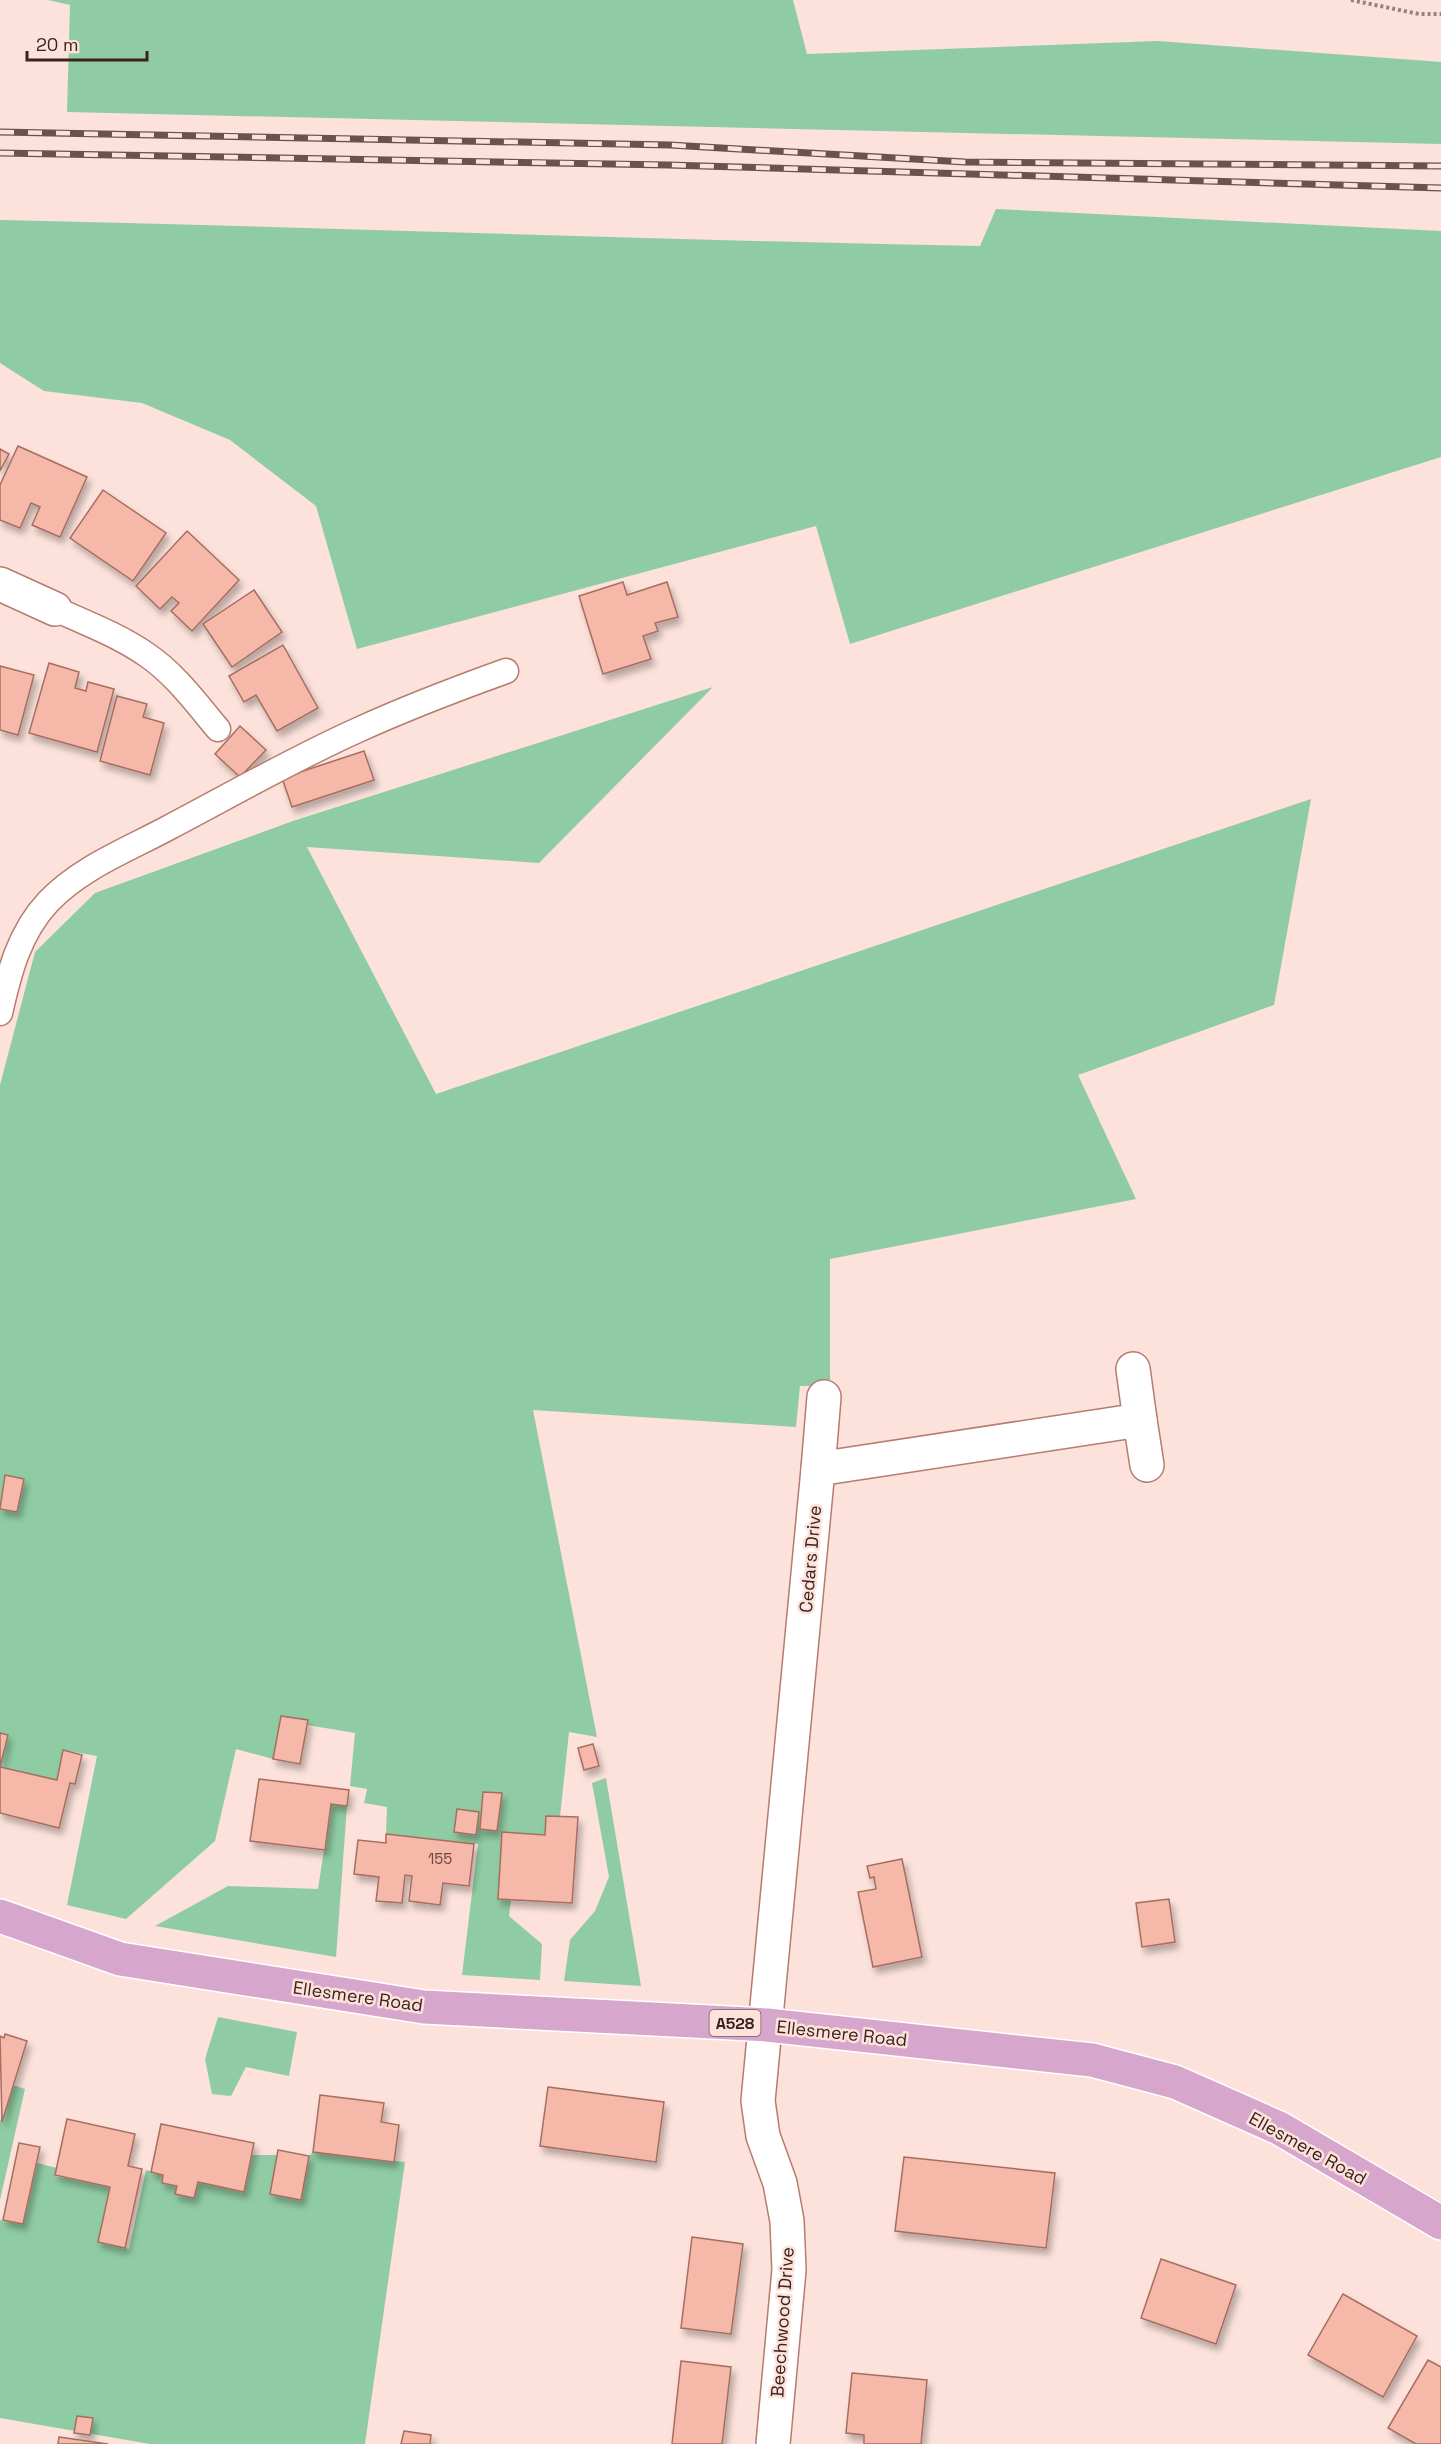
<svg xmlns="http://www.w3.org/2000/svg" width="1441" height="2444" viewBox="0 0 1441 2444" font-family="'Space Grotesk',sans-serif">
  <defs>
    <filter id="shadow"><feDropShadow dx="3.5" dy="6" stdDeviation="3" flood-color="#0004"/></filter>
  </defs>
  <rect width="100%" height="100%" fill="#fce2db"/>
  <g fill="#90cca3" fill-rule="evenodd">
    <path d="M48,0H793L807,54L1157,41L1441,62V144L67,112L70,5Z"/>
    <path d="M996,209L1441,231V457L850,644L816,526L357,649L316,506L230,440L142,403L44,391L0,363V220C327,227 653,240 980,246Z"/>
    <path d="M713,687L539,863L307,847L436,1094L1311,799L1274,1005L1078,1075L1136,1199L830,1259V1386H800L796,1427L533,1410L597,1737L569,1732L560,1817L546,1816L545,1835L502,1832L498,1899L511,1900L509,1916L542,1944L540,1980L462,1975L478,1844L386,1834L387,1807L364,1803L367,1789L350,1786L355,1733L307,1725V1720L281,1716L273,1759L236,1749L215,1841L126,1919L67,1905L97,1756L63,1750L57,1780L0,1767L8,1736L0,1733V1085L35,952L95,893L293,821ZM483,1792L502,1794L497,1831L480,1829Z"/>
    <path d="M606,1778L641,1986L564,1981L570,1940L595,1911L609,1877L592,1783Z"/>
    <path d="M331,1804L347,1806L336,1957L155,1926L228,1886L318,1889Z"/>
    <path d="M218,2017L297,2032L289,2076L246,2067L231,2096L212,2094L205,2059Z"/>
    <path d="M13,2085L25,2089L0,2200V2121Z"/>
    <path d="M313,2152L405,2162L365,2444H150L0,2418V2220L23,2224L37,2163L57,2168L55,2176L110,2187L98,2242L129,2249L146,2170L163,2175L162,2183L177,2186L176,2194L194,2198L198,2182L244,2191L252,2155H277L270,2194L301,2200L309,2156Z"/>
  </g>
  <g fill="#f6b8a9" stroke="#a66e60" stroke-width="1.5" filter="url(#shadow)">
    <path d="M18,446L87,477L60,537L32,525L40,507L31,503L20,528L0,520V485Z"/>
    <path d="M0,449L9,454L0,471Z"/>
    <path d="M103,490L166,533L133,581L70,538Z"/>
    <path d="M187,531L239,580L192,631L171,611L179,603L172,597L160,609L136,586Z"/>
    <path d="M623,582L627,595L667,582L678,617L655,623L658,631L643,636L651,659L603,674L579,596Z"/>
    <path d="M254,590L282,632L232,667L203,624Z"/>
    <path d="M283,645L318,708L277,731L256,695L244,702L229,676Z"/>
    <path d="M49,663L79,672L75,688L86,691L88,682L114,689L97,752L29,733Z"/>
    <path d="M0,666L34,675L18,735L0,730Z"/>
    <path d="M117,696L147,704L143,717L164,723L150,775L100,761Z"/>
    <path d="M240,726L266,750L240,777L215,754Z"/>
    <path d="M364,751L374,780L292,807L282,778Z"/>
    <path d="M5,1475L24,1479L17,1512L0,1509Z"/>
    <path d="M281,1716L308,1720L300,1764L273,1759Z"/>
    <path d="M0,1733L8,1735L0,1767L57,1780L63,1750L82,1755L75,1784L70,1783L59,1828L0,1813Z"/>
    <path d="M593,1744L599,1766L584,1770L578,1748Z"/>
    <path d="M259,1779L349,1790L347,1806L331,1804L325,1850L250,1841Z"/>
    <path d="M483,1792L502,1793L497,1831L480,1829Z"/>
    <path d="M457,1809L479,1812L476,1835L454,1832Z"/>
    <path d="M546,1816L578,1817L572,1903L498,1899L502,1832L545,1835Z"/>
    <path d="M386,1834L474,1844L469,1886L443,1883L440,1905L409,1901L412,1876L405,1875L402,1903L376,1901L379,1877L354,1874L358,1840L386,1843Z"/>
    <path d="M902,1859L922,1957L873,1967L858,1892L876,1889L874,1877L870,1878L867,1866Z"/>
    <path d="M1169,1899L1175,1942L1142,1947L1136,1903Z"/>
    <path d="M5,2034L27,2041L2,2122L0,2036L4,2038Z"/>
    <path d="M548,2087L664,2102L656,2162L540,2146Z"/>
    <path d="M320,2095L384,2103L381,2122L399,2125L394,2162L313,2152Z"/>
    <path d="M67,2119L135,2134L128,2166L142,2169L125,2248L98,2242L110,2187L55,2175Z"/>
    <path d="M161,2124L254,2143L244,2192L198,2182L194,2198L175,2194L177,2186L162,2183L163,2175L151,2172Z"/>
    <path d="M19,2143L40,2147L23,2224L3,2220Z"/>
    <path d="M278,2150L309,2156L301,2200L270,2194Z"/>
    <path d="M904,2157L1055,2173L1046,2248L895,2231Z"/>
    <path d="M692,2237L743,2244L731,2334L681,2328Z"/>
    <path d="M1161,2259L1236,2285L1216,2344L1141,2318Z"/>
    <path d="M1343,2294L1417,2336L1383,2397L1308,2355Z"/>
    <path d="M1428,2360L1441,2367V2444H1416L1388,2428Z"/>
    <path d="M681,2361L731,2367L722,2444H672Z"/>
    <path d="M852,2373L927,2380L921,2444H864V2435L846,2433Z"/>
    <path d="M77,2416L93,2418L90,2435L74,2433Z"/>
    <path d="M404,2431L431,2435L430,2444H401Z"/>
    <path d="M59,2437L108,2444H58Z"/>
  </g>
  <g fill="none" stroke-linecap="round" stroke-linejoin="round">
    <defs>
      <g id="service">
        <path d="M55,609C86,623 118,635 147,655C175,674 196,703 218,729"/>
        <path d="M0,1013C9,973 19,933 48,902C80,868 127,850 168,828C231,795 293,759 358,730C406,708 456,689 506,671"/>
      </g>
      <g id="minor">
        <path d="M0,584L55,609"/>
        <path d="M1140,1420L1147,1465"/>
        <path d="M818,1469L824,1397"/>
        <path d="M773,2444L789,2270L787,2221L780,2183L763,2136L758,2101L818,1469L1140,1420L1133,1369"/>
      </g>
      <path id="primary" d="M0,1916L120,1959L424,2007L767,2025L1092,2060L1175,2082L1279,2128L1441,2223"/>
    </defs>
    <use href="#service" stroke="#b67c6e" stroke-width="27"/>
    <use href="#minor" stroke="#b67c6e" stroke-width="36"/>
    <use href="#primary" stroke="#fff" stroke-width="36"/>
    <path stroke="#99807a" stroke-width="4" stroke-dasharray="3 3" stroke-linecap="butt" d="M1351,0L1419,14H1441"/>
    <use href="#service" stroke="#fff" stroke-width="24"/>
    <use href="#minor" stroke="#fff" stroke-width="33"/>
    <use href="#primary" stroke="#d7a6cd" stroke-width="33"/>
    <defs>
      <g id="rail">
        <path d="M0,132L670,145L965,162L1441,166"/>
        <path d="M0,153L668,165L1441,188"/>
      </g>
    </defs>
    <use href="#rail" stroke="#6b534c" stroke-width="7"/>
    <use href="#rail" stroke="#fce2db" stroke-width="4.5" stroke-dasharray="14" stroke-linecap="butt"/>
  </g>
  <g text-anchor="middle" dominant-baseline="central" stroke-width="5" stroke-linejoin="round" paint-order="stroke">
    <g font-size="15" fill="#6a4840">
      <text x="440" y="1858">155</text>
    </g>
    <rect fill="#fce2db" stroke="#755c56" stroke-width="1.5" x="709.5" y="2010" width="51" height="26" rx="4.5"/>
    <g font-size="16" font-weight="bold" fill="#3b231d">
      <text x="735" y="2023">A528</text>
    </g>
    <g font-size="18" fill="#3b231d" stroke="#fce2db">
      <text transform="translate(810 1559) rotate(-85)">Cedars Drive</text>
      <text transform="translate(358 1996) rotate(8)">Ellesmere Road</text>
      <text transform="translate(842 2033) rotate(6)">Ellesmere Road</text>
      <text transform="translate(1308 2148) rotate(29)">Ellesmere Road</text>
      <text transform="translate(782 2322) rotate(-86)">Beechwood Drive</text>
    </g>
  </g>
  <path d="M27 51v9h120v-9" fill="none" stroke="#3b231d" stroke-width="3"/>
  <text x="36" y="51" font-size="18" fill="#3b231d" stroke="#fce2db" stroke-width="4.5" paint-order="stroke">20 m</text>
</svg>
